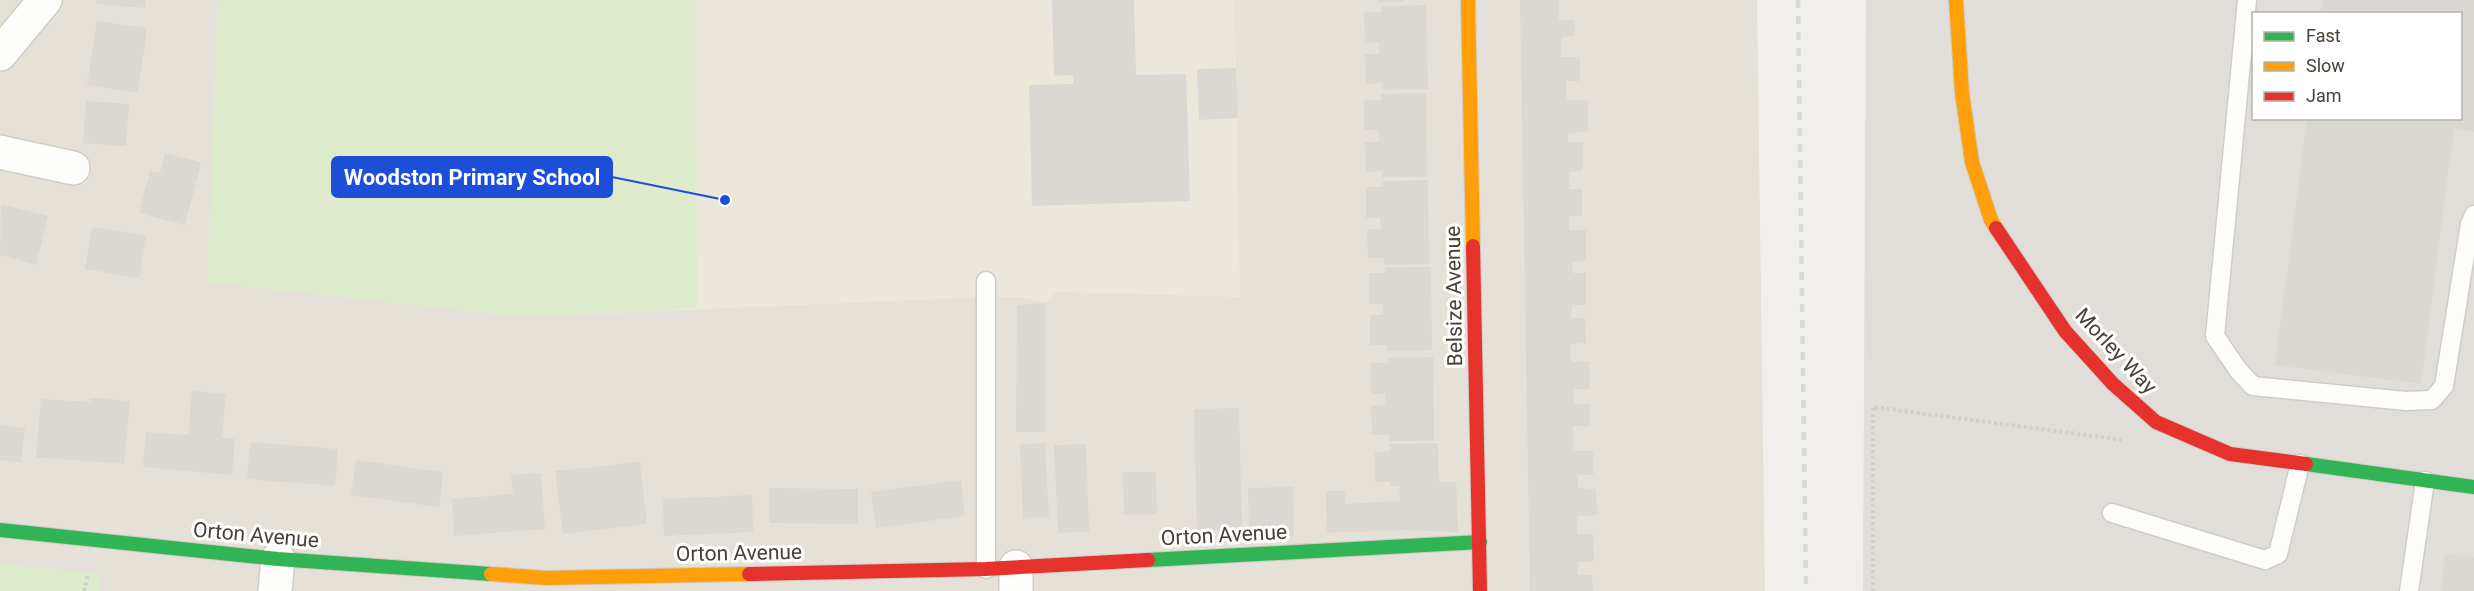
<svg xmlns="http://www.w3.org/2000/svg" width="2474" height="591" viewBox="0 0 2474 591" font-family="Roboto,sans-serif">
  <rect width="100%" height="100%" fill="#f1efeb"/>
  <path fill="#e5e1d8" d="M0,0H1757L1765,591H0Z"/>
  <path fill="#e1ded9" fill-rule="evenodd" d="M1866,0H2474V591H1863ZM2254,14H2460V118H2254Z"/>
  <path fill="#ebe7db" d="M218,0H1235L1240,297L1056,292L1045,303L1019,297H986L524,317L207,282Z"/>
  <g fill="#deeacc">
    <path d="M218,0H696L697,308L524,317L207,282Z"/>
    <path d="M0,563L102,574L99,591H0Z"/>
  </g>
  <g fill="#dbd8d3">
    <path d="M96,0H146L145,8L96,4Z"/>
    <path d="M1052,0H1134L1136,75L1186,74L1190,201L1032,206L1029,85L1073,84V75L1054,76Z"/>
    <rect x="1379" y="0" width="24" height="2"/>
    <path d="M1520,0H1559V20H1575V36L1561,37V57H1580V81H1566L1567,100H1588V132L1568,133V143L1583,142V171L1569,172V189H1582V216H1569V230H1586V261L1572,262L1573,273H1586V305H1572L1571,318H1585L1586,343L1570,344L1571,362L1589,361L1590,389H1573L1574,404H1589L1590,426H1573V451H1593V475H1578V488L1596,489L1597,515L1577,516V534H1593L1594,561L1578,562V575H1592L1593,591H1530Z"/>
    <path d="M2322,0H2474V132L2454,129L2421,384L2275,365L2307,118H2460V14H2321Z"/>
    <path d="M1426,5L1428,89L1383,90L1382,83L1366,84L1365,54H1379V42L1365,43L1364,12H1381V6Z"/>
    <path d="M97,21L147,28L138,93L87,85Z"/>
    <path d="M1236,68L1238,118L1199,120L1197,69Z"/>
    <path d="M1426,93L1427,177H1382V171L1366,172L1365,142H1379L1378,130H1364V100H1381V94Z"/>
    <path d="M86,101L129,104L126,146L83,143Z"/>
    <path d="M165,153L201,162L185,225L139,213L150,171L160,173Z"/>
    <path d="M1428,180L1429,264L1384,265V258H1368L1367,229H1381L1380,217L1366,218V187H1383V181Z"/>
    <path d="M1,204L48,216L36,265L0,255Z"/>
    <path d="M92,227L146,236L139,278L85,269Z"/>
    <path d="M1385,267H1431L1432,350L1387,351V345H1370V315H1383V304H1369V273H1385Z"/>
    <path d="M1045,303V432H1016L1017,305Z"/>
    <path d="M1433,357L1434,441H1389V435H1372L1371,406L1385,405V394H1371V363H1388V358Z"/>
    <path d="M192,391L226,394L222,438L235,439L232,475L143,467L146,432L188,435Z"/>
    <path d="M90,398L130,401L124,464L36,457L41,399L90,402Z"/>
    <path d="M1239,408L1242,530L1197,531L1194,409Z"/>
    <path d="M0,425L25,428L21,463L0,460Z"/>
    <path d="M250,442L338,449L335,486L247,479Z"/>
    <path d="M1045,443L1049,517L1023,518L1020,444Z"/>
    <path d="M1438,443L1439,482H1456L1458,532L1401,530L1327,533L1326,491H1345V504L1400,501L1399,486H1390V482H1375V452L1391,451L1390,444Z"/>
    <path d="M1086,444L1089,532L1058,533L1054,445Z"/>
    <path d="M356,460L443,472L439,507L351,495Z"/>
    <path d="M640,462L647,524L563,534L555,471Z"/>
    <path d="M1123,472H1156L1157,514L1124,515Z"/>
    <path d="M541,473L545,529L454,536L452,499L513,494L511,475Z"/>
    <path d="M961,480L965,516L876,528L871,492Z"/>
    <path d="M1293,487L1294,536L1249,537L1248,488Z"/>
    <path d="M769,488L858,489V524L769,523Z"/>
    <path d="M752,495L753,532L664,536L663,499Z"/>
    <path d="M2445,554L2474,557V591H2441Z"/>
  </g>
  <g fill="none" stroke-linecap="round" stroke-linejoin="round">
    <defs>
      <g id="lane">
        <path d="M2247,0L2215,336L2238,370L2253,386L2406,401L2432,400L2444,386L2470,224L2474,215"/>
        <path d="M2112,513L2265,560L2278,554L2300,464"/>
        <path d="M986,569V281"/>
        <path d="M2409,591L2425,481"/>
      </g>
      <g id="street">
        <path d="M0,54L45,0"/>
        <path d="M0,152L73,168"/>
        <path d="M1016,567V591"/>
        <path d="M275,591L278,559"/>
      </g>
      <g id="fast">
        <path d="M2306,464L2474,487"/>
        <path d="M0,530L278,559L491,574"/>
        <path d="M1148,560L1480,542"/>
      </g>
      <g id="slow">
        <path d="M1468,0L1473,246"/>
        <path d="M1956,0L1962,93L1972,162L1991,220L1996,228"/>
        <path d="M491,574L546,578L749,574"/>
      </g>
      <g id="jam">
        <path d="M1996,228L2065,331L2113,384L2156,422L2230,454L2306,464"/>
        <path d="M1473,246L1480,591"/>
        <path d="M749,574L986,569L1148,560"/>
      </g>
    </defs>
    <use href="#lane" stroke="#cfcdc8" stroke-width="21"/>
    <use href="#street" stroke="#cfcdc8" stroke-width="36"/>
    <use href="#fast" stroke="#d0ccc2" stroke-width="16"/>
    <use href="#slow" stroke="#d0ccc2" stroke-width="16"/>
    <use href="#jam" stroke="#d0ccc2" stroke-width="16"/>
    <g stroke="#d1cfcc" stroke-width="4" stroke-dasharray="3 3" stroke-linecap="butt">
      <path d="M84,591L88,574"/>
      <path d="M1873,591V407L2124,440"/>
    </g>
    <use href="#lane" stroke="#fdfdfc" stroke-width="18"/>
    <use href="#street" stroke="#fdfdfc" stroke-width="33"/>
    <use href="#fast" stroke="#30b455" stroke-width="14"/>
    <use href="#slow" stroke="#ff9f0a" stroke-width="14"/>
    <use href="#jam" stroke="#e5322d" stroke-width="14"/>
    <path stroke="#d9d9d8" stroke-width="4.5" stroke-dasharray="8 8" stroke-linecap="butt" d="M1798,0L1806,591"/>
  </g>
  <g text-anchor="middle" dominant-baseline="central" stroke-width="6" stroke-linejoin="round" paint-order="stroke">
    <g font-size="21" fill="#474137" stroke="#fff">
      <text transform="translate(1454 296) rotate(-91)">Belsize Avenue</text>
      <text transform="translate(2116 351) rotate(47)">Morley Way</text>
      <text transform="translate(256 535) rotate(5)">Orton Avenue</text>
      <text transform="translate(1224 535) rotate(-3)">Orton Avenue</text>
      <text transform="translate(739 553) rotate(-1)">Orton Avenue</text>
    </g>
  </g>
  <path fill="none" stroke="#1d4ed8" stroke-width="2" d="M725 200L612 177"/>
  <circle fill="#1d4ed8" stroke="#fff" stroke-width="2" cx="725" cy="200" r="6"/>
  <rect fill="#1d4ed8" stroke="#1d4ed8" stroke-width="2" x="332" y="157" width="280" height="40" rx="6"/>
  <g font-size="22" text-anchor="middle" font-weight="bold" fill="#fff">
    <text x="472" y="185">Woodston Primary School</text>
  </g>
  <rect x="2252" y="12" width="210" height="108" fill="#ffffff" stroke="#b5b3af" stroke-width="1.5"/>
  <rect x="2264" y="32" width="30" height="9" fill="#30b455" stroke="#b5b3af" stroke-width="1.5"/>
  <text x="2306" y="42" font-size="18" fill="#474137">Fast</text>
  <rect x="2264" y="62" width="30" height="9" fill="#ff9f0a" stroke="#b5b3af" stroke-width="1.5"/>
  <text x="2306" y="72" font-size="18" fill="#474137">Slow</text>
  <rect x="2264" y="92" width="30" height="9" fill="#e5322d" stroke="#b5b3af" stroke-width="1.5"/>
  <text x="2306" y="102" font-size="18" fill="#474137">Jam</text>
</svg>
